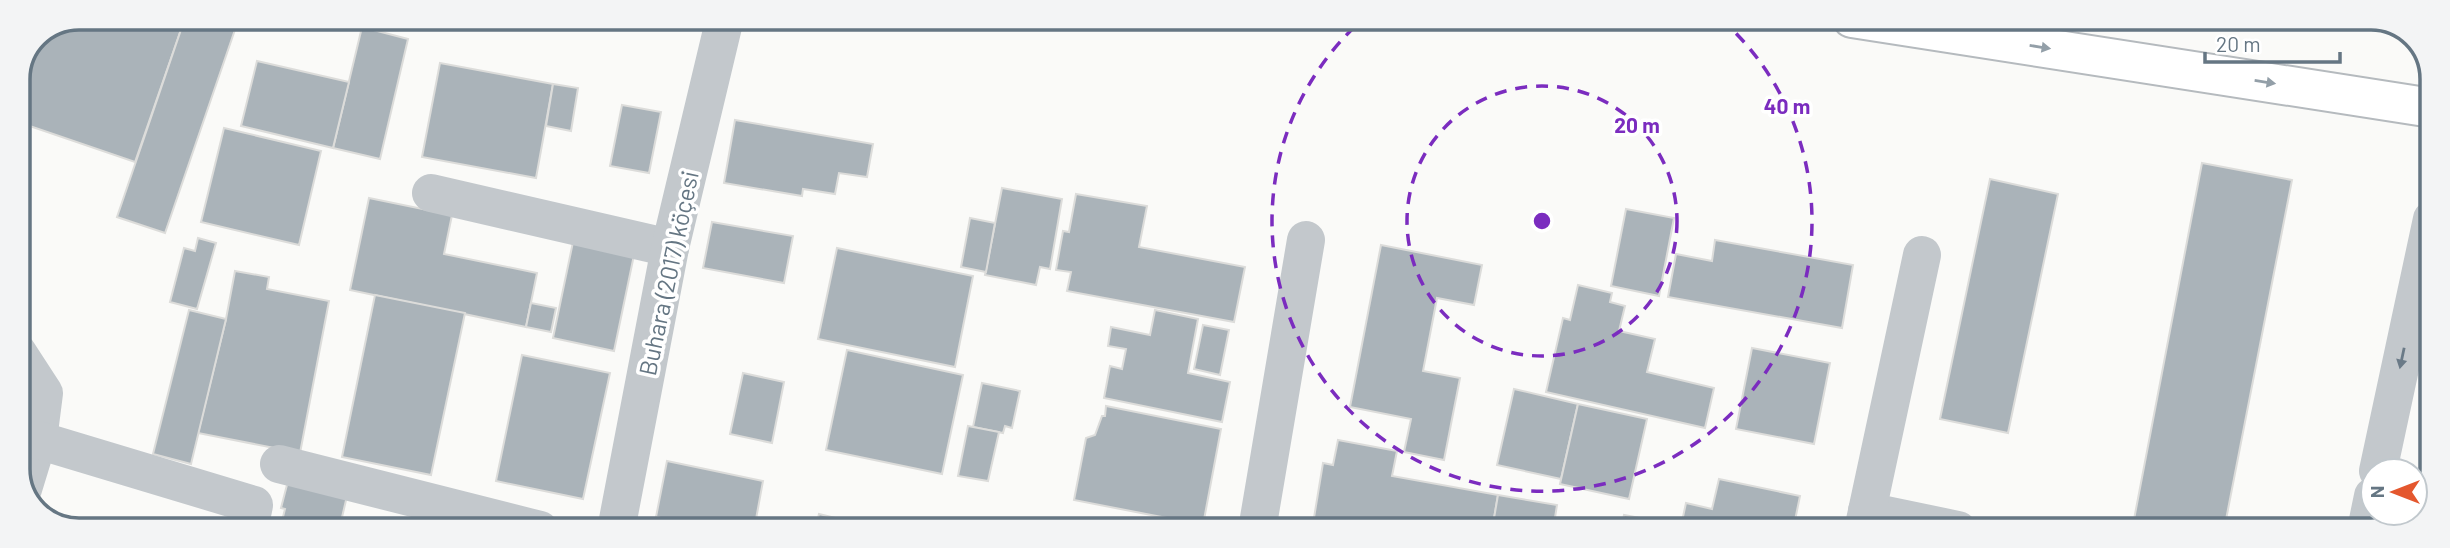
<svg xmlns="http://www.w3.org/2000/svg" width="2450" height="548" viewBox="0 0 2450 548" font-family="Barlow,sans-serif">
  <rect width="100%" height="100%" fill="#fafaf8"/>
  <g fill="#aab3b9" stroke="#dcdcda" stroke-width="2">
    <path d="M79,18H185L135,162L18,122V78L36,35Z"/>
    <path d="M185,18H239L165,233L117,217Z"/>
    <path d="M362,27L408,39L380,159L333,148Z"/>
    <path d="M257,61L349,82L333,148L241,126Z"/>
    <path d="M440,63L553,84L536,178L422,157Z"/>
    <path d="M553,84L578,88L571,131L546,126Z"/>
    <path d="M622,105L661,112L649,173L610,166Z"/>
    <path d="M735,120L873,144L867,177L839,173L835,194L803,189L802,196L724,183Z"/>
    <path d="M224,128L321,151L299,245L201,222Z"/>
    <path d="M2202,163L2292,180L2224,530H2132Z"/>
    <path d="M1990,179L2058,194L2008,433L1940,419Z"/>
    <path d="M1002,188L1062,199L1050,269L1040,267L1036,285L985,275Z"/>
    <path d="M1076,194L1147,206L1139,247L1245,267L1234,322L1067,291L1071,272L1056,270L1063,231L1069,232Z"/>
    <path d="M369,198L452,215L444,254L537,273L526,327L350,290Z"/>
    <path d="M1626,209L1674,218L1659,296L1611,286Z"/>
    <path d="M970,218L995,223L986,272L961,267Z"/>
    <path d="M712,222L793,236L784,283L703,268Z"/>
    <path d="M198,238L216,243L197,309L170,302L184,248L195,251Z"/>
    <path d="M1715,240L1853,265L1842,328L1668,297L1676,254L1712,261Z"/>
    <path d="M573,242L634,255L614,351L553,338Z"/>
    <path d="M1381,245L1482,265L1474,305L1437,298L1423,371L1460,378L1444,460L1404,452L1411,419L1350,407Z"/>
    <path d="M837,248L973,276L955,367L818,339Z"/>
    <path d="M235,271L269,277L267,289L329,301L300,453L198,433L226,319Z"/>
    <path d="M1578,285L1612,293L1610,302L1625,306L1619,331L1655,339L1647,372L1714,388L1705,428L1546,392L1563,318L1570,320Z"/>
    <path d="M375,295L465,313L431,475L342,457Z"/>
    <path d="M531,303L556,308L551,332L526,327Z"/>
    <path d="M189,310L226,319L191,464L153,454Z"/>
    <path d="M1155,310L1198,319L1188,373L1230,382L1222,422L1104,398L1110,366L1122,369L1126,349L1108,346L1111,327L1150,335Z"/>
    <path d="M1203,325L1229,330L1220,375L1194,369Z"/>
    <path d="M1752,348L1830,363L1814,444L1736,429Z"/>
    <path d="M847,350L963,375L942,474L826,450Z"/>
    <path d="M522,355L610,373L583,499L496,481Z"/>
    <path d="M743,373L784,382L772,443L730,434Z"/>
    <path d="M982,383L1020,391L1012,428L1005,426L1003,433L973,427Z"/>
    <path d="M1514,389L1578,404L1561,479L1497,465Z"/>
    <path d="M1578,404L1647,419L1629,499L1560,484Z"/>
    <path d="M1106,406L1221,429L1203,525L1074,500L1086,438L1095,435L1102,416H1105Z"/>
    <path d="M968,426L999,432L988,481L958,476Z"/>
    <path d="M1338,440L1397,451L1392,476L1498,495L1492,530H1460L1434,525L1433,530H1312L1323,463L1333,465Z"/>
    <path d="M667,461L763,481L754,530H716L656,517Z"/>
    <path d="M1719,479L1800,496L1793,530H1621L1624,515L1681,526L1686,503L1712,509Z"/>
    <path d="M288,481L347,496L339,530L280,529L285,509L281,508Z"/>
    <path d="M1498,495L1557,505L1553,530H1492Z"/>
    <path d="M819,514L885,530H815Z"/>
    <path d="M656,517L716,530H646L647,522L655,524Z"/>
  </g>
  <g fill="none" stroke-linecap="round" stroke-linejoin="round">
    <defs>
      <path id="major" d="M1852,18L2432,108"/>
    </defs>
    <use href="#major" stroke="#b5babe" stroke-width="42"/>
    <g stroke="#c3c8cc" stroke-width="38">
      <path d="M431,193L670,248"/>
      <path d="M18,353L44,393L38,440L23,489"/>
      <path d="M38,440L254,505L249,529"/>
      <path d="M279,464L540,530"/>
      <path d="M2378,471L2432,219"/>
      <path d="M1867,511L1958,530"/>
      <path d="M616,530L670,248L725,18"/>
      <path d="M1257,530L1306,240"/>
      <path d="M1863,530L1922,255"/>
      <path d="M2366,530L2373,496"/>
    </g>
    <use href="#major" stroke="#fff" stroke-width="38"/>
  </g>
  <defs><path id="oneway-solid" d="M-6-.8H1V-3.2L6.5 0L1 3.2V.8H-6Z" transform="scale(1.75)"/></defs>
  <g fill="#939fa8">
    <use href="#oneway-solid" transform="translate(2040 47) rotate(9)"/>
    <use href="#oneway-solid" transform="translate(2265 82) rotate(9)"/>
  </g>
  <use fill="#6a7a87" href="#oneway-solid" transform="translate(2402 358) rotate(102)"/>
  <g fill="none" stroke="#7b2cbf" stroke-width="3.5" stroke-dasharray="12 9">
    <circle cx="1542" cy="221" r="135"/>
    <path d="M1721 19A270 270 0 1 1 1363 19"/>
  </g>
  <g text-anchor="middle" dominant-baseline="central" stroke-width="7" stroke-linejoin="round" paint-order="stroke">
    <g font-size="24" fill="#657683" stroke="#fff">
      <text transform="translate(668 273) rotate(-78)">Buhara (2017) köçesi</text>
    </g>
  </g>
  <path d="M0 0H2450V548H0ZM79 30H2371A49 49 0 0 1 2420 79V469A49 49 0 0 1 2371 518H79A49 49 0 0 1 30 469V79A49 49 0 0 1 79 30Z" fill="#f3f4f5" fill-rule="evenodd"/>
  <path fill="none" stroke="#657683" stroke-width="3.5" d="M79 30H2371A49 49 0 0 1 2420 79V469A49 49 0 0 1 2371 518H79A49 49 0 0 1 30 469V79A49 49 0 0 1 79 30Z"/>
  <circle cx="1542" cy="221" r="10" fill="#7b2cbf" stroke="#fff" stroke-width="3.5"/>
  <g font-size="21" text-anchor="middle" font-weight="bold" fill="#7b2cbf" stroke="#fff" stroke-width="7" stroke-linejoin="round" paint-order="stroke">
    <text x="1787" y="114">40 m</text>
    <text x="1637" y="133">20 m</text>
  </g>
  <g transform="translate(2394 492) rotate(270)"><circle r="33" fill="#ffffff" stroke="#c1c8cd" stroke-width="2"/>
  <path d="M0-5L12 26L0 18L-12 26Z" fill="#e4572e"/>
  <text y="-10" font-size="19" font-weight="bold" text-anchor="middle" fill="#657683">N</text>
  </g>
  <path d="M2205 52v10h135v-10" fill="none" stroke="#657683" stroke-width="3.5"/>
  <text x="2216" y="52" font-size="21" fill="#657683" stroke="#ffffff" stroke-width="5" paint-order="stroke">20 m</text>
</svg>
